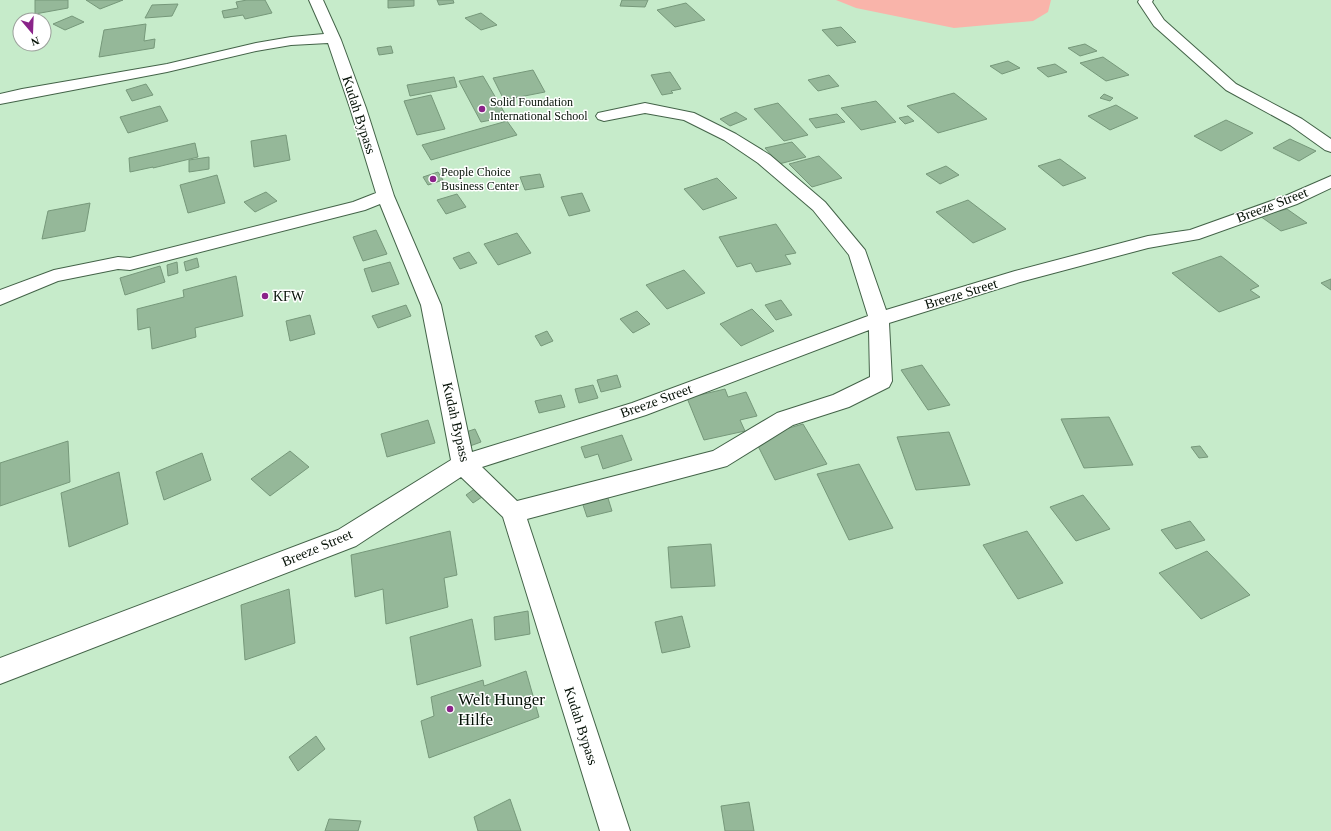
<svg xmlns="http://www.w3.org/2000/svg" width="1331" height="831" viewBox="0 0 1331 831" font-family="'Times New Roman',serif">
  <rect width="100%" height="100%" fill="#c6ebca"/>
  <path fill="#f9b4aa" d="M836,0H1051L1048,12L1033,21L954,28L856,8Z"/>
  <g fill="#95b899" stroke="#76987a">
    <path d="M35,0H68V8L35,14Z"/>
    <path d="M86,0H123L100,9Z"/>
    <path d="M247,0H265L272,13L245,19L243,15L224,18L222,11L238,8L236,2Z"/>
    <path d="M388,0H414V6L388,8Z"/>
    <path d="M437,0H453L454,3L439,5Z"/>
    <path d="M622,0H648L645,7L620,6Z"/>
    <path d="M686,3L705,20L675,27L657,10Z"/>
    <path d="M178,4L172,16L145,18L152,5Z"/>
    <path d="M481,13L497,25L481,30L465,18Z"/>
    <path d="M72,16L84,22L65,30L53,24Z"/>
    <path d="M146,24L144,41L155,39L154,48L99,57L104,30Z"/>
    <path d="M841,27L856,42L837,46L822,30Z"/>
    <path d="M1085,44L1097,51L1080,56L1068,48Z"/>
    <path d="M391,46L393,53L379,55L377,48Z"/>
    <path d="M1103,57L1129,75L1106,81L1080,63Z"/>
    <path d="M1008,61L1020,68L1002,74L990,66Z"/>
    <path d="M1055,64L1067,72L1048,77L1037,68Z"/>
    <path d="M533,70L545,92L504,100L493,78Z"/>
    <path d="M670,72L681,89L671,91L673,93L662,95L651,75Z"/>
    <path d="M829,75L839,86L818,91L808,80Z"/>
    <path d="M483,76L507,117L481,122L459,81Z"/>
    <path d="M454,77L457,87L410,96L407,85Z"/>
    <path d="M146,84L153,95L132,101L126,90Z"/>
    <path d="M954,93L987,119L938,133L907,106Z"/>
    <path d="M1104,94L1113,98L1110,101L1100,98Z"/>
    <path d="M431,95L445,129L417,135L404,101Z"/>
    <path d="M876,101L896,122L861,130L841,108Z"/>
    <path d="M778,103L808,135L784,141L754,109Z"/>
    <path d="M1116,105L1138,118L1110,130L1088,116Z"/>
    <path d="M160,106L168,121L128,133L120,117Z"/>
    <path d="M736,112L747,119L730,126L720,119Z"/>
    <path d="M837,114L845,122L816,128L809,119Z"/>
    <path d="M908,116L914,121L905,124L899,118Z"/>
    <path d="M1226,120L1253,133L1221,151L1194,136Z"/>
    <path d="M507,121L517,135L431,160L422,145Z"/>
    <path d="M286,135L290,160L254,167L251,141Z"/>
    <path d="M1290,139L1316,151L1299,161L1273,148Z"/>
    <path d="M792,142L806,157L779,164L765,148Z"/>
    <path d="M195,143L198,157L153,168V167L130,172L129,158Z"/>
    <path d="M819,156L842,178L812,187L789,164Z"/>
    <path d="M209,157V169L189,172V160Z"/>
    <path d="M1060,159L1086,178L1063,186L1038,166Z"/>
    <path d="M946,166L959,175L940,184L926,174Z"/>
    <path d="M438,172L443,180L428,185L423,177Z"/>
    <path d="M540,174L544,187L525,190L520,177Z"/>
    <path d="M217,175L225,203L188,213L180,185Z"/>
    <path d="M717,178L737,198L703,210L684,189Z"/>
    <path d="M266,192L277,201L255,212L244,202Z"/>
    <path d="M582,193L590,211L569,216L561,197Z"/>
    <path d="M457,194L466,207L446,214L437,200Z"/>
    <path d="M968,200L1006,229L973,243L936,212Z"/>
    <path d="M90,203L85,231L42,239L48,211Z"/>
    <path d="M1287,209L1307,223L1281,231L1260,216Z"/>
    <path d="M776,224L796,253L785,255L791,264L756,272L751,263L737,267L719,237Z"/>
    <path d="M376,230L387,254L363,261L353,237Z"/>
    <path d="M517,233L531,253L498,265L484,244Z"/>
    <path d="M469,252L477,263L460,269L453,258Z"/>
    <path d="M1221,256L1259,286L1250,290L1260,297L1219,312L1172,273Z"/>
    <path d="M197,258L199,267L186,271L184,262Z"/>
    <path d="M177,262L178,273L168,276L167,265Z"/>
    <path d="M390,262L399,284L372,292L364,269Z"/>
    <path d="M160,266L165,282L125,295L120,278Z"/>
    <path d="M684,270L705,293L667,309L646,285Z"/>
    <path d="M236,276L243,316L195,328L196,337L152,349L150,327L138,330L137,309L184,297L183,290Z"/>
    <path d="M1331,279V290L1321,283Z"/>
    <path d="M781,300L792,315L776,320L765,305Z"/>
    <path d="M406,305L411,316L378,328L372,316Z"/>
    <path d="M752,309L774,331L741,346L720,324Z"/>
    <path d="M637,311L650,324L633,333L620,319Z"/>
    <path d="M310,315L315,334L290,341L286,321Z"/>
    <path d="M547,331L553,341L541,346L535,336Z"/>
    <path d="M922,365L950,405L928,410L901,370Z"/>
    <path d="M617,375L621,387L601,392L597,380Z"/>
    <path d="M593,385L598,398L579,403L575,389Z"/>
    <path d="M725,389L728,397L746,392L757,416L740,420L745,431L704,440L687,398Z"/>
    <path d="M561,395L565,407L539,413L535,401Z"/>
    <path d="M1109,417L1133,465L1084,468L1061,419Z"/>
    <path d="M428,420L435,443L387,457L381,434Z"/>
    <path d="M803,424L827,464L775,480L754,438Z"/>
    <path d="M475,429L481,442L459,450L454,436Z"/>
    <path d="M949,432L970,485L916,490L897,437Z"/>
    <path d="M622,435L632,460L603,469L598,454L585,458L581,447Z"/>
    <path d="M68,441L70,482L0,506V463Z"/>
    <path d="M1200,446L1208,457L1199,458L1191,447Z"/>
    <path d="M290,451L309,467L270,496L251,479Z"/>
    <path d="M202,453L211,480L164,500L156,472Z"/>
    <path d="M859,464L893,528L849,540L817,474Z"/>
    <path d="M119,472L128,524L69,547L61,493Z"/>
    <path d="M480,485L488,493L473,503L466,495Z"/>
    <path d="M607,495L612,511L587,517L582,502Z"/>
    <path d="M1083,495L1110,529L1076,541L1050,507Z"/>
    <path d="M1190,521L1205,540L1176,549L1161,530Z"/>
    <path d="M450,531L457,575L444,578L448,607L386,624L383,589L355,597L351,555Z"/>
    <path d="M1027,531L1063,583L1018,599L983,545Z"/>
    <path d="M711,544L715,586L671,588L668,547Z"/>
    <path d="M1207,551L1250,595L1201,619L1159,573Z"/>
    <path d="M289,589L295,643L245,660L241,605Z"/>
    <path d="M528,611L530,634L495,640L494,617Z"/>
    <path d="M682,616L690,647L662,653L655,622Z"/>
    <path d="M472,619L481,666L417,685L410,637Z"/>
    <path d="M526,671L539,717L429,758L421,721L434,716L431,697L483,680L484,686Z"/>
    <path d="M316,736L325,749L298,771L289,757Z"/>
    <path d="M510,799L521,831H478L474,817Z"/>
    <path d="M749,802L754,831H725L721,806Z"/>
    <path d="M329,819L361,821L358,831H325Z"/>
  </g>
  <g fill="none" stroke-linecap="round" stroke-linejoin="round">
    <defs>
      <g id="minor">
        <path d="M309,0H323L341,40L366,108L394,196L441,305L472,452L632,403L868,316L849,255L813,210L758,163L724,140L684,120L645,113L604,121L598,119L596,116L598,113L645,103L694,113L736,134L770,155L825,202L865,250L886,310L1015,271L1148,236L1190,230L1285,196L1331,176V188L1297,204L1199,239L1148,248L1020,282L889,323L892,381L889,387L849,407L793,425L727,466L527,519L630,831H600L503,517L461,477L356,546L0,684V658L338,530L451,460L421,305L380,204L365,210L130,270L118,269L58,281L0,305V290L54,270L118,257L130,258L353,202L376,193L350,108L328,43L291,45L256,51L167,72L0,104V94L22,89L167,64L256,43L291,37L324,34ZM869,330L870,377L833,395L777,413L713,451L517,501L482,467L646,415Z"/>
        <path d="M1139,0H1153L1152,2L1164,20L1236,84L1302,119L1331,139V152L1325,150L1290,125L1226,90L1154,26L1138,2Z"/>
      </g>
    </defs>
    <use href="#minor" stroke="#436348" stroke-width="2"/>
    <use href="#minor" fill="#fff" fill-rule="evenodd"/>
  </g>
  <g fill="#8a2389" stroke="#fff" stroke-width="1.5">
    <circle cx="482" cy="109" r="4"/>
    <circle cx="433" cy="179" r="4"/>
    <circle cx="265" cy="296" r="4"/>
    <circle cx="450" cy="709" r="4"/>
  </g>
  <g text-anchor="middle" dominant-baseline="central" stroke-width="3" stroke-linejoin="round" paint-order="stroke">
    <g font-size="12" fill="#051106" stroke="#fff" text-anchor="start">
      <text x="490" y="102">Solid Foundation<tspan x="490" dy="14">International School</tspan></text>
      <text x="441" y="172">People Choice<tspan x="441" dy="14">Business Center</tspan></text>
    </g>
    <g font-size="14" fill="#051106" stroke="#fff">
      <text transform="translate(359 115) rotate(72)">Kudah Bypass</text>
      <text transform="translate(1272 205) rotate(-21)">Breeze Street</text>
      <text transform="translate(961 294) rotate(-17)">Breeze Street</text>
      <text transform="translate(656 401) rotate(-20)">Breeze Street</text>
      <text transform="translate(456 422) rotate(77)">Kudah Bypass</text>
      <text transform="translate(317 548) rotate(-23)">Breeze Street</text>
      <text transform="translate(581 726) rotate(72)">Kudah Bypass</text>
    </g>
    <g font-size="14" fill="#051106" stroke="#fff" text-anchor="start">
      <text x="273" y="296">KFW</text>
    </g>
    <g font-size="17" fill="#051106" stroke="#fff" text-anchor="start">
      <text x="458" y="699">Welt Hunger<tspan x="458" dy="20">Hilfe</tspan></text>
    </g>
  </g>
  <g transform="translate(32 32) rotate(161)"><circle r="19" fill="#ffffff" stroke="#9ba09b"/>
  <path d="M0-3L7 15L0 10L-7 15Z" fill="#8a2389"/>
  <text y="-6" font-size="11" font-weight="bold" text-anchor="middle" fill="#051106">N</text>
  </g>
</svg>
